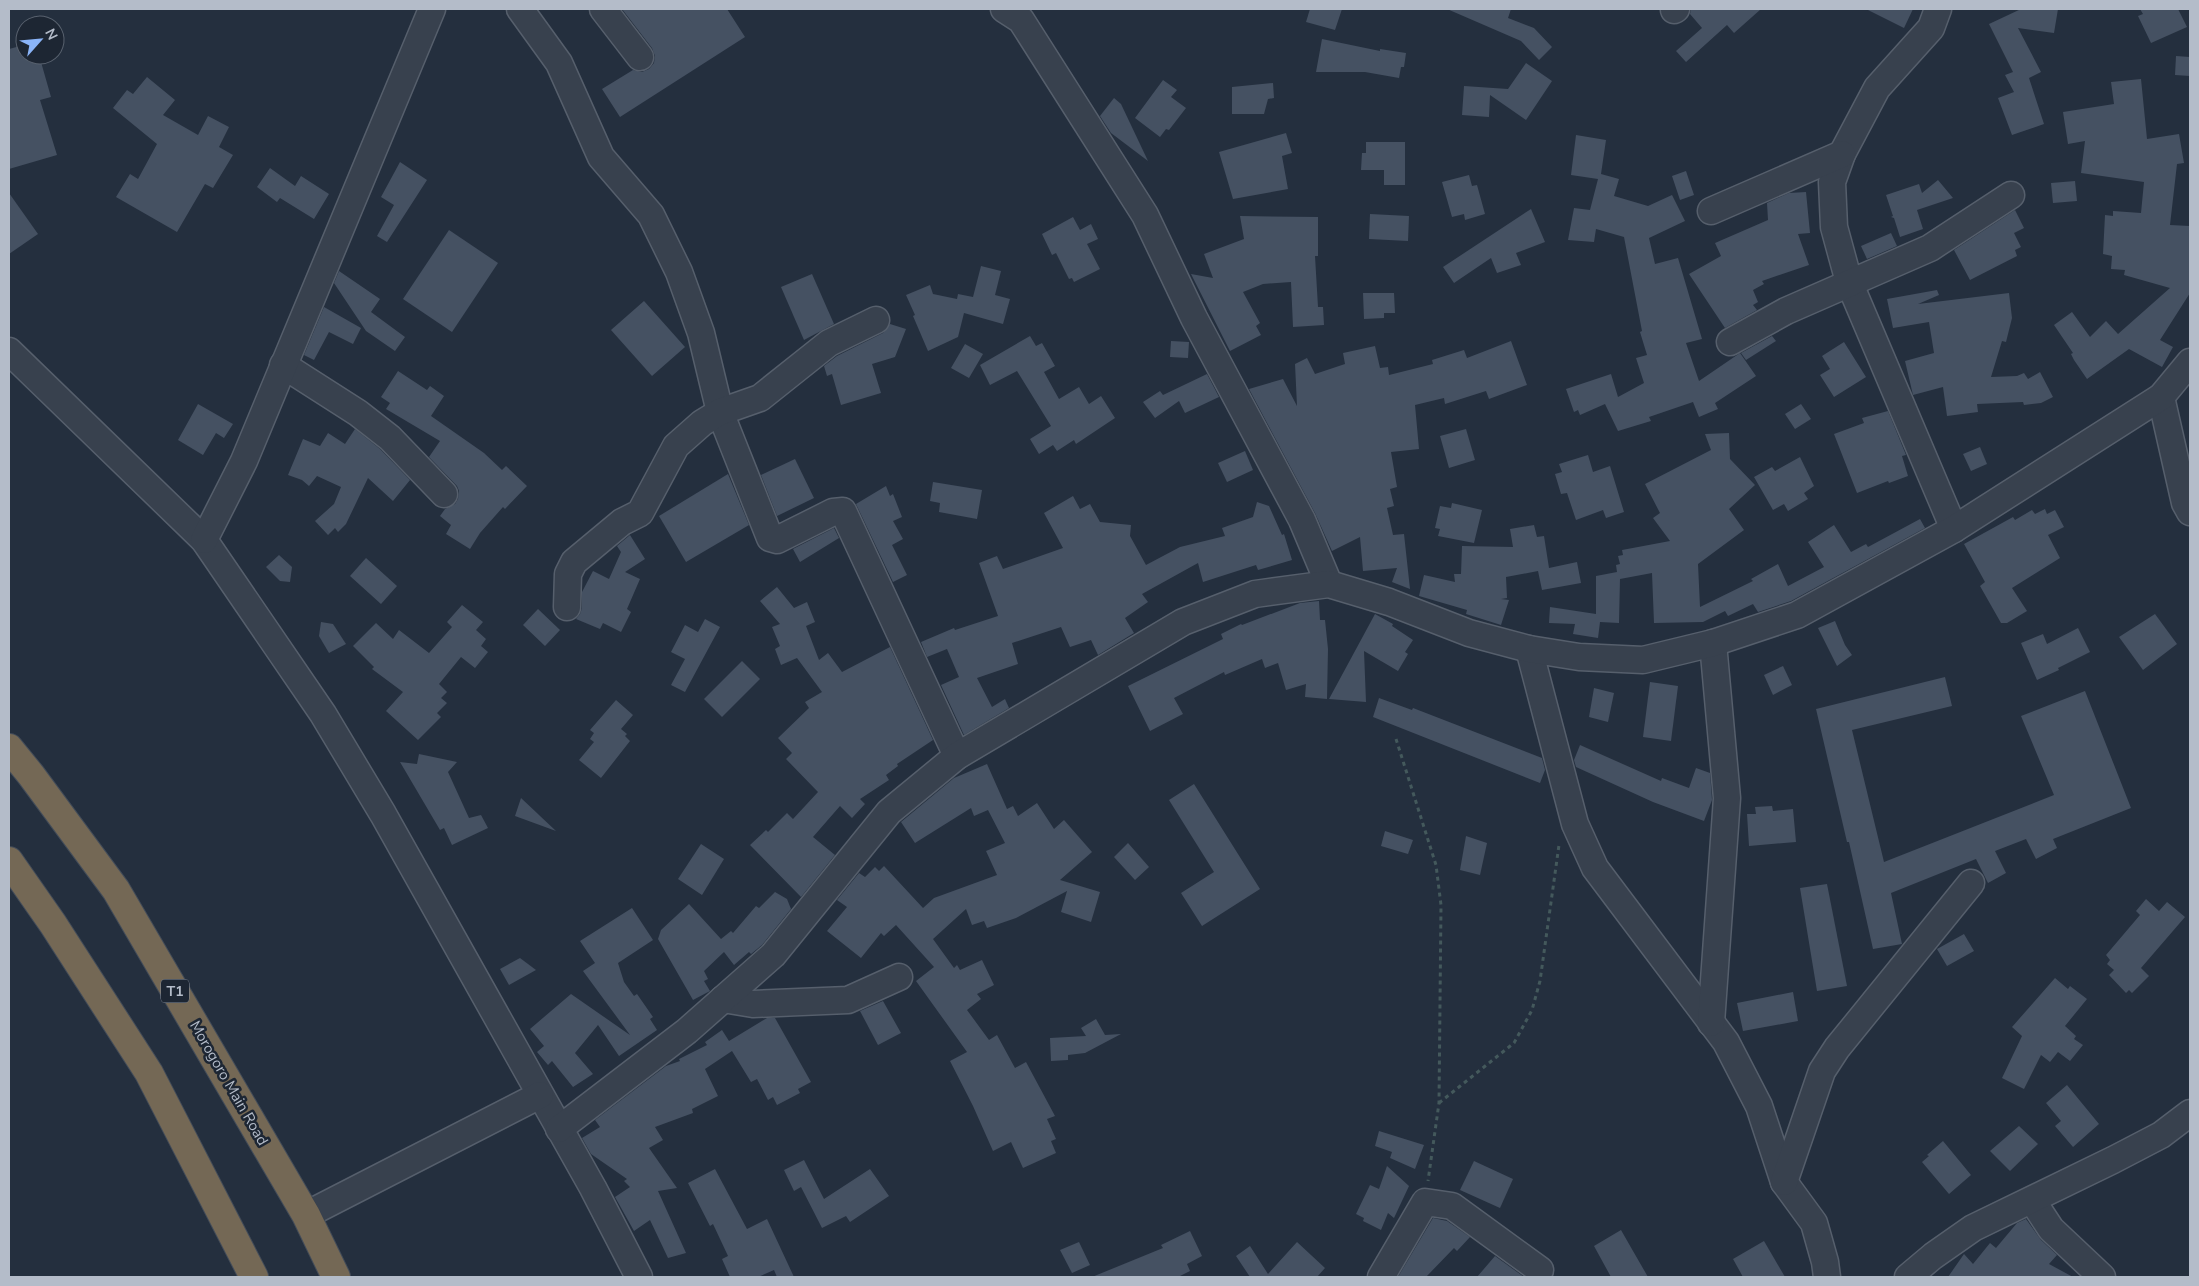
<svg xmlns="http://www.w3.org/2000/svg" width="2199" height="1286" viewBox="0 0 2199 1286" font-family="'Nunito Sans',sans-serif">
  <rect width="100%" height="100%" fill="#242f3e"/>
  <g fill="#455162">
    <path d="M622,9H727L745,37L620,117L602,89L633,70L642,72L649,69L654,63L655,56L652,48Z"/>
    <path d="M1310,9H1342L1335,30L1306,22Z"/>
    <path d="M1447,9H1511L1508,18L1534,28L1552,47L1539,60L1521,41Z"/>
    <path d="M1691,9H1761L1734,33L1727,25L1686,62L1676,51L1702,28L1690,14Z"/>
    <path d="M1866,9H1913L1904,28Z"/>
    <path d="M2021,9H2058L2054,33L2018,28L2041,72L2029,78L2044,124L2012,135L1998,98L2014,92L2005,75L2013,72L1989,24Z"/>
    <path d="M2140,9H2178L2187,27L2151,43L2138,16L2143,14Z"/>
    <path d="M1322,39L1380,51V49L1406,53L1404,67H1401L1399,78L1365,72H1316Z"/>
    <path d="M24,45L25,55H39L51,97L40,100L57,155L9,169V49Z"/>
    <path d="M2176,56L2190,57V76L2175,75Z"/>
    <path d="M1526,63L1552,81L1526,120L1490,95L1489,117L1462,115L1464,86L1508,89Z"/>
    <path d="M147,77L175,100L163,115L198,135L208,116L229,127L219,147L233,155L213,188L205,184L177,232L116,197L130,174L138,179L157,144L113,108L127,90L133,94Z"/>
    <path d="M2141,79L2147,139L2179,134L2184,163L2177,164L2170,225L2190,226V293L2160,340L2173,347L2162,367L2129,349L2087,379L2074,360L2071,354L2073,353L2054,325L2072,312L2090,337L2106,321L2118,334L2170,288L2124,275L2125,270L2111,269L2112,256L2103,254L2105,215L2113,216V211L2141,213L2144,182L2081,173L2085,141L2068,144L2063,112L2114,104L2111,82Z"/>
    <path d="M1163,80L1177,90L1171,97L1186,108L1169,130L1166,129L1160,137L1135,118Z"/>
    <path d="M1273,83L1274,98L1268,99L1264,114H1232V87Z"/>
    <path d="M1114,98L1121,104L1148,161L1111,133L1100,116Z"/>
    <path d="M1286,133L1292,153L1282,156L1288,189L1233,199L1219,152Z"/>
    <path d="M1576,135L1606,140L1601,174L1619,179L1614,196L1648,206L1672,195L1685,221L1649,238L1655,264L1678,258L1702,339L1686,343L1699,381L1740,353L1756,376L1715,403L1718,409L1699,417L1693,402L1649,417L1651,421L1618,431L1605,404L1580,415L1578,410L1574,412L1566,389L1611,374L1618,397L1644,383L1636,358L1647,355L1640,332L1642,331L1624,237L1596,229L1594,242L1568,240L1574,208L1590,210L1598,179L1571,175Z"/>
    <path d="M1366,142H1405V185H1384V170H1361L1362,153H1366Z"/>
    <path d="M400,162L427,180L387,242L377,236L394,205L381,197Z"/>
    <path d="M270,168L295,186L301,176L329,194L314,219L280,198L277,202L257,187Z"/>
    <path d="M1686,171L1694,195L1680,200L1672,176Z"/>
    <path d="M1469,175L1472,186L1477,185L1485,214L1465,220L1464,214L1452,217L1442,182Z"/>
    <path d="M1938,180L1953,198L1917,210L1923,229L1900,237L1894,218L1891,217L1893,216L1886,195L1919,184L1922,193Z"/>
    <path d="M2075,181L2077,201L2053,203L2051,183Z"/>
    <path d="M1806,192L1810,233L1798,234L1809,265L1762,281L1764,284L1753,290L1758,302L1753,305L1757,310L1725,328L1689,274L1721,256L1715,243L1768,220L1767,203L1789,193Z"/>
    <path d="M9,193L38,234L9,254Z"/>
    <path d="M1531,209L1545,242L1516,253L1521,265L1497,273L1491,258L1454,283L1443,267Z"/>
    <path d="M2015,210L2024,228L2014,233L2021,247L2015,250L2017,256L1970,280L1954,250Z"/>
    <path d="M1370,214L1409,216L1408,241L1369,239Z"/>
    <path d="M1240,216L1318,217V256H1315L1318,307H1323L1324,325L1293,327L1291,282L1263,284L1243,292L1260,323L1256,326L1261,335L1230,351L1191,274L1213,278L1204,254L1244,239Z"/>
    <path d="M1073,217L1080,230L1091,224L1098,239L1087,244L1100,269L1074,282L1072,278L1069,279L1056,253L1052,255L1042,234Z"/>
    <path d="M449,230L498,263L452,332L403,299Z"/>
    <path d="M1891,233L1897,246L1867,259L1861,246Z"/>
    <path d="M981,266L1001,271L995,295L1010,299L1003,324L964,313L958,337L928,351L913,316L915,315L906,295L930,285L933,294L957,299L958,294L973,297Z"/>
    <path d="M339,271L380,299L371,312L405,337L395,351L366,331L334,283Z"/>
    <path d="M812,274L834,324L804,340L781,287Z"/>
    <path d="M1937,290L1939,295L1918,304L2009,293L2012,318L2006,342L2002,341L1991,377L2017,376L2024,373L2028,379L2040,372L2053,397L2041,403L2024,405L2023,402L1977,404L1978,412L1947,416L1943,387L1913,395L1905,361L1934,353L1929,322L1893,328L1887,299Z"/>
    <path d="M1363,293H1394L1395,313H1384V318L1364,319Z"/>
    <path d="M644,301L685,347L652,376L611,330Z"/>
    <path d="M324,307L361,328L353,344L329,332L314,360L304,355Z"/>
    <path d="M890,324L906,329L895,357L872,364L881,393L841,405L832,374L827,376L824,366L837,356L883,333Z"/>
    <path d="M1030,336L1036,346L1042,343L1055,366L1044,372L1059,399L1079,387L1089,404L1101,396L1115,418L1076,444L1074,440L1057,451L1053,445L1039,454L1030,439L1051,426L1017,371L990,385L980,365Z"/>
    <path d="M1772,336L1776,341L1746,360L1741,353Z"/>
    <path d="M1171,341L1189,342L1188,358L1170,357Z"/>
    <path d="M1511,341L1527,385L1489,399L1486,391L1445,404L1444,398L1415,405L1419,449L1391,452L1397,487L1390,489L1394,506L1387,508L1393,535L1404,534L1410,589L1392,582L1397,568L1363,571L1360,537L1332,551L1315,513L1249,389L1283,379L1297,406L1295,364L1307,358L1315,374L1345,364L1343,353L1375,346L1380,368L1388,367L1389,375L1433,364L1432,360L1464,350L1467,358Z"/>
    <path d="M1844,342L1866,377L1834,397L1820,375L1830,369L1822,356Z"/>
    <path d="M965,344L983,354L969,378L951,368Z"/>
    <path d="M398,371L427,390L430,386L444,396L431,416L484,453L502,470L506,466L527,486L505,509L503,507L480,533L470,549L446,534L451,525L440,516L445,509L455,504L458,499L459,491L457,486L429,457L440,441L386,409L390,403L381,397Z"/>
    <path d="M1207,374L1219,397L1185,413L1179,401L1155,418L1143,402L1160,391L1163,395Z"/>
    <path d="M198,404L233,424L224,438L216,433L203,455L178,440Z"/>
    <path d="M1801,404L1811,419L1795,429L1785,414Z"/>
    <path d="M1888,411L1906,455L1902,456L1908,476L1889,483L1888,481L1857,493L1834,434L1864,423L1862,418Z"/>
    <path d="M355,429L380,449L410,480L393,501L368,478L346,524L338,532L335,528L328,535L315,521L334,504L341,487L317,476L309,486L302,480L288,475L303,439L320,446L328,433L345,444Z"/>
    <path d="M1466,429L1475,460L1449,468L1440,436Z"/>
    <path d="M1729,433L1730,459L1755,485L1729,509L1744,530L1698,564L1700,607L1753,581L1751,579L1778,564L1788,586L1824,567L1808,542L1834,525L1851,552L1866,544L1868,547L1920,519L1925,528L1791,601L1758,612L1753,604L1728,616L1725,611L1703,622L1654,623L1652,573L1620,579L1619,623L1600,622L1598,638L1573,634L1575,624L1549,623L1550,607L1596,614V576L1617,572L1616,565L1620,564L1618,556L1623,555L1622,550L1670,541L1653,518L1660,513L1645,484L1711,450L1705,434Z"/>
    <path d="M1980,447L1987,464L1971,471L1963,454Z"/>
    <path d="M1245,451L1253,470L1227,482L1218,463Z"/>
    <path d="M1588,455L1593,472L1610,466L1624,512L1606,518L1603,510L1576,520L1567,493L1561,494L1555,474L1562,472L1559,464Z"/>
    <path d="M1800,457L1814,486L1804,493L1808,499L1788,511L1784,504L1773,510L1754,477L1772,467L1775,471Z"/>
    <path d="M795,459L814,498L777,516L761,475Z"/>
    <path d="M728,474L749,525L686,562L659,516Z"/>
    <path d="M933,482L982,490L977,519L939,512L940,503L930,501Z"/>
    <path d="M886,486L890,496L893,494L902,517L893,521L903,539L892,545L907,575L893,582L856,504Z"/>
    <path d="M1073,496L1080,509L1090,504L1100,522L1131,525L1130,536L1146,565L1180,547L1225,536L1222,528L1253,517L1257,502L1269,506L1282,535L1284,534L1292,560L1258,570L1256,565L1203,582L1198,563L1142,594L1148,602L1125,618L1134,633L1098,655L1091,640L1070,647L1061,627L1012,643L1018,664L977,678L992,707L1005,699L1009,708L964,735L941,685L959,677L947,649L927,657L921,642L954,628L955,630L998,616L979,563L997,556L1003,569L1063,548L1044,513Z"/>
    <path d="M1452,503L1482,510L1474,543L1438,536L1440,529L1435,528L1440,506L1451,508Z"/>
    <path d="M2045,509L2047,514L2055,510L2064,527L2048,535L2060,558L2012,588L2027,611L2007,623H2001L1980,586L1985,582L1964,544L2013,517L2015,520L2032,510L2035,514Z"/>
    <path d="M1534,525L1537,537L1544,536L1549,568L1577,562L1581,583L1542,590L1538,571L1506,577L1507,598L1501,599L1509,600L1501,625L1466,614L1467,610L1419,596L1424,575L1455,582L1454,574H1461L1462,546L1513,547L1510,529Z"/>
    <path d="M834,528L839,538L800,562L793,549Z"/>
    <path d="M630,535L645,559L625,572L640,579L627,609L631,612L621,632L603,623L600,629L576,619L580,614L582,608V592L593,571L609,579L621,552L617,546Z"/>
    <path d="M279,555L292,567L290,582L280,581L266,567Z"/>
    <path d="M366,558L397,586L381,604L350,576Z"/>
    <path d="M777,587L794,608L807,602L815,622L806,626L819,660L828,653L842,672L890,647L933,740L897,764L898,766L886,775L889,780L860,799L865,804L852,818L840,806L813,837L835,855L801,897L750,845L766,830L768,832L787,813L793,819L818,792L786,759L792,753L778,738L809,708L805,702L822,692L797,658L781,665L775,649L780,646L772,627L780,624L760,601Z"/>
    <path d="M1319,601L1320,620H1325L1328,649L1327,699L1305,697L1306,684L1286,690L1278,663L1265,668L1262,659L1225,675L1224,672L1174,698L1183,714L1150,731L1128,686L1223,639L1221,634L1241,624L1242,625L1300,603Z"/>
    <path d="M462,605L483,622L476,630L486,639L481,646L488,652L475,668L461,657L439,684L447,692L441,698L447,703L437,713L441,717L418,740L386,711L403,692L372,669L374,667L353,646L376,623L393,639L399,630L429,653L452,627L447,622Z"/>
    <path d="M538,609L560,630L545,646L523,625Z"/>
    <path d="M1375,614L1393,624L1392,626L1413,640L1405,652L1408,654L1398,671L1364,651L1366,702L1329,699Z"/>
    <path d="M2155,614L2177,644L2143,670L2119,637Z"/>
    <path d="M705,619L720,627L685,692L671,685L685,659L671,652L685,625L698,632Z"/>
    <path d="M1835,621L1845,645L1852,655L1837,666L1818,628Z"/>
    <path d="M321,622L333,624L346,644L329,653L319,636Z"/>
    <path d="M2078,628L2090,652L2058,668L2059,670L2037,680L2021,643L2043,634L2047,644Z"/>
    <path d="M742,661L760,679L722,717L704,699Z"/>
    <path d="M1783,666L1792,685L1773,695L1764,675Z"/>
    <path d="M1945,677L1952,706L1852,730L1884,862L2054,795L2021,716L2085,691L2131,808L2053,839L2057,848L2036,859L2026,839L1995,851L2006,873L1988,883L1976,859L1891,893L1902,944L1873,949L1849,842H1847L1816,709Z"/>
    <path d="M1650,682L1678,686L1671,741L1643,737Z"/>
    <path d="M1594,688L1614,693L1608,722L1589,717Z"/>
    <path d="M1379,698L1412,710L1413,708L1542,758L1545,770L1540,783L1373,717Z"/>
    <path d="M616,700L633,715L621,729L627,734L625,736L630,741L601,778L579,760L594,742L590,739L594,733L590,730Z"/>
    <path d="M1580,745L1661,781L1662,778L1689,788L1696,768L1710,773L1712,800L1704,821L1653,802L1576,767L1574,760Z"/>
    <path d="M419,754L457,762L448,772L469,818L481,815L488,828L452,845L444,828L440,830L400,762L417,764Z"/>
    <path d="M987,764L1007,809L1013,806L1018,816L1037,803L1054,829L1064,820L1092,852L1060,880L1100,892L1091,922L1061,912L1067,891L1016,918L987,928L984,921L972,925L966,909L933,939L954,968L957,965L960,970L982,960L994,985L977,994L981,999L967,1010L989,1040L997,1035L1015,1068L1026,1062L1055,1116L1047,1119L1056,1139L1051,1141L1056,1153L1023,1168L1011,1142L993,1151L973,1106L950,1061L967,1052L916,981L934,967L896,925L884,936L881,933L861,958L827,931L847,907L837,900L859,873L865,877L875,867L879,871L884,866L923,908L934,898L997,875L986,851L1005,843L988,810L974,816L971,808L915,843L901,822L954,778Z"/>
    <path d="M1194,784L1260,889L1202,926L1181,893L1214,872L1169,800Z"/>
    <path d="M521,798L556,831L515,816Z"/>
    <path d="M1772,806L1773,811L1793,809L1796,842L1749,846L1747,814H1756L1755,807Z"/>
    <path d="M1385,831L1413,840L1408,854L1381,846Z"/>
    <path d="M1466,836L1487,843L1480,875L1460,870Z"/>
    <path d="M1128,843L1149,867L1135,880L1114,857Z"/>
    <path d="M701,844L724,859L702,895L678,879Z"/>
    <path d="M1827,884L1847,986L1817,991L1800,888Z"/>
    <path d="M775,892L787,899L791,909L762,945L751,954L749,952L734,965L724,952L704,971L708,979L704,981L710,991L693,1000L658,939L661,930L689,904L721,939L731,931L733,933L756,906L759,908Z"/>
    <path d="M2146,899L2159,911L2167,902L2185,917L2141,968L2149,976L2132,993L2129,990L2126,993L2109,975L2114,970L2107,964L2110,960L2106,955L2140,915L2136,911Z"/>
    <path d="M632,908L653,940L618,963L624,982L634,996L637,994L653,1017L650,1019L657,1030L619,1056L598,1025L575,1053L593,1074L573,1087L552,1061L548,1065L537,1052L544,1046L530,1029L571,994L630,1035L583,971L595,963L580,941Z"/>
    <path d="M1964,934L1974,951L1947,966L1937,949Z"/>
    <path d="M520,958L536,970L509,985L500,969Z"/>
    <path d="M2055,978L2068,989L2070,986L2087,999L2065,1026L2076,1036L2074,1039L2083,1045L2070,1061L2058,1052L2050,1062L2041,1055L2024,1089L2002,1078L2022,1036L2012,1027Z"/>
    <path d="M1793,992L1798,1021L1743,1031L1737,1003Z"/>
    <path d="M883,1001L901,1033L878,1045L860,1011Z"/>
    <path d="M767,1018H775L811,1082L798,1089L800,1093L777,1105L773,1097L768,1100L757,1079L751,1082L732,1051L705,1069L718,1096L692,1109L693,1113L655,1127L663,1140L649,1148L677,1188L658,1191L686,1253L668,1258L650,1220L634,1231L615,1197L630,1187L624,1181L627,1179L591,1154L582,1138L600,1127L595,1120L666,1066L680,1061L679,1059L707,1045L705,1042L722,1030L729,1041Z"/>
    <path d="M1096,1019L1105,1035L1121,1034L1085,1053L1068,1055V1060L1051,1061L1050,1038L1086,1036L1081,1028Z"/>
    <path d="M2067,1085L2099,1124L2073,1147L2055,1126L2061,1121L2046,1103Z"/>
    <path d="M2019,1126L2038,1144L2010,1171L1990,1151Z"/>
    <path d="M1379,1131L1424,1145L1415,1169L1390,1158L1392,1152L1375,1146Z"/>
    <path d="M1943,1141L1971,1175L1949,1194L1922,1162L1929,1156L1927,1155Z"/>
    <path d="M804,1160L824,1199L870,1169L889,1196L850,1222L846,1216L822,1228L801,1187L794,1191L784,1170Z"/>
    <path d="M1474,1161L1513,1179L1500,1208L1460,1190Z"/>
    <path d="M1387,1166L1409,1186L1394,1218L1388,1213L1381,1230L1363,1221L1364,1218L1356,1214L1370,1185L1379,1189Z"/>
    <path d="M715,1169L747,1229L767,1219L794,1277H777L774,1270L758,1277H730L722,1259L728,1256L713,1224L710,1226L688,1183Z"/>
    <path d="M1433,1218L1447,1221L1470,1237L1457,1251L1454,1248L1426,1277H1398Z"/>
    <path d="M2026,1219L2041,1240L2057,1255L2049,1264L2073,1277H1948L1964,1254L1973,1264L1990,1243L1996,1248L2017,1223Z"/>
    <path d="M1621,1230L1633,1251L1648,1277H1611L1594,1246Z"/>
    <path d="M1190,1231L1202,1256L1187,1264L1190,1271L1178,1277H1092L1163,1248L1161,1245Z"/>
    <path d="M1764,1241L1785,1277H1743L1733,1259Z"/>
    <path d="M1079,1242L1090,1265L1072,1273L1060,1250Z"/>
    <path d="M1297,1242L1325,1268L1317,1277H1250L1236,1256L1250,1246L1268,1274Z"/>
    <path d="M1495,1256L1524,1277H1477Z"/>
  </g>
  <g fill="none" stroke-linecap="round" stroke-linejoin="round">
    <defs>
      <g id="minor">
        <path d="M520,9L559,63L601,157L651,215L679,272L701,333L720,412L770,538L777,540L833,512L843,511L957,756"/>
        <path d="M603,9L640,57"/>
        <path d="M1004,9L1021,20L1145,215L1194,318L1302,520L1329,584"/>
        <path d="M1938,9L1931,28L1877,88L1842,154L1832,182L1834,227L1849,282L1954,529"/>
        <path d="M1674,10L1676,9"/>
        <path d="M1711,211L1842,154"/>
        <path d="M1730,342L1786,311L1930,248L2011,195"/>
        <path d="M9,351L204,540L323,714L383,814L593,1188L639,1277"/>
        <path d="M283,365L358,413L390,438L444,494"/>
        <path d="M2161,397L2185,503L2190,512"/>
        <path d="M204,540L244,461L432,9"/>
        <path d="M567,607L568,574L574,562L622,522L640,513L676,446L702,423L720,412L760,398L829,343L876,320"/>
        <path d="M1529,649L1575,824L1595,868L1726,1042L1759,1106L1784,1182L1814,1223L1825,1262L1827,1277"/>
        <path d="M723,999L753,1004L848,1000L899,977"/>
        <path d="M1711,1023L1727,798L1713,643"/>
        <path d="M559,1129L687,1031L773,955L889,812L957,756L1183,622L1255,594L1329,584L1389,602L1469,633L1529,649L1579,657L1643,660L1713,643L1797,615L1954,529L2161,397L2190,362"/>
        <path d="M1784,1182L1822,1071L1837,1048L1971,883"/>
        <path d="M2032,1200L2051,1229L2102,1277"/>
        <path d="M306,1215L540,1095"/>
        <path d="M1381,1277L1425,1202L1452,1206L1540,1270"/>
        <path d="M1908,1277L1933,1256L1973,1228L2113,1160L2161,1135L2190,1113"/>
      </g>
      <g id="highway">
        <path d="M9,748L31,775L116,890L306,1215L336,1277"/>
        <path d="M9,861L53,924L149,1073L254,1277"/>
      </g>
    </defs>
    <use href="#minor" stroke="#565f6c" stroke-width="29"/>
    <use href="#highway" stroke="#434c59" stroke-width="30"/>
    <g stroke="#44595c" stroke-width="3" stroke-dasharray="4 4" stroke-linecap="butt">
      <path d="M1396,739L1436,865L1441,905L1439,1103L1428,1181"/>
      <path d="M1439,1103L1514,1043L1532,1010L1540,981L1559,845"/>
    </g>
    <use href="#minor" stroke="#38414e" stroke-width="26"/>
    <use href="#highway" stroke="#746855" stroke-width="28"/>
  </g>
  <g text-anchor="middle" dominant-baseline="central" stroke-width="5" stroke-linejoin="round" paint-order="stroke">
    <rect fill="#1d2633" stroke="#878f9c" stroke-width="1" x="161" y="979.5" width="28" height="23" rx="4"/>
    <g font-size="14" font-weight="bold" fill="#b4bcc9">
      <text x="175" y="991">T1</text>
    </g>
    <g font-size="15" fill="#b4bcc9" stroke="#1d2633">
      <text transform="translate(229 1083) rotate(60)">Morogoro Main Road</text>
    </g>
  </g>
  <rect width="2199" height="1286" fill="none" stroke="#b4bcc9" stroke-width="20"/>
  <g transform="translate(40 40) rotate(63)"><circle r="24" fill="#1d2633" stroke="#59626f"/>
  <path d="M0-4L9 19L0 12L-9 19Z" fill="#8ab4f8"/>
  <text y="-8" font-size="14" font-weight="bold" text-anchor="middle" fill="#b4bcc9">N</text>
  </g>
</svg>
